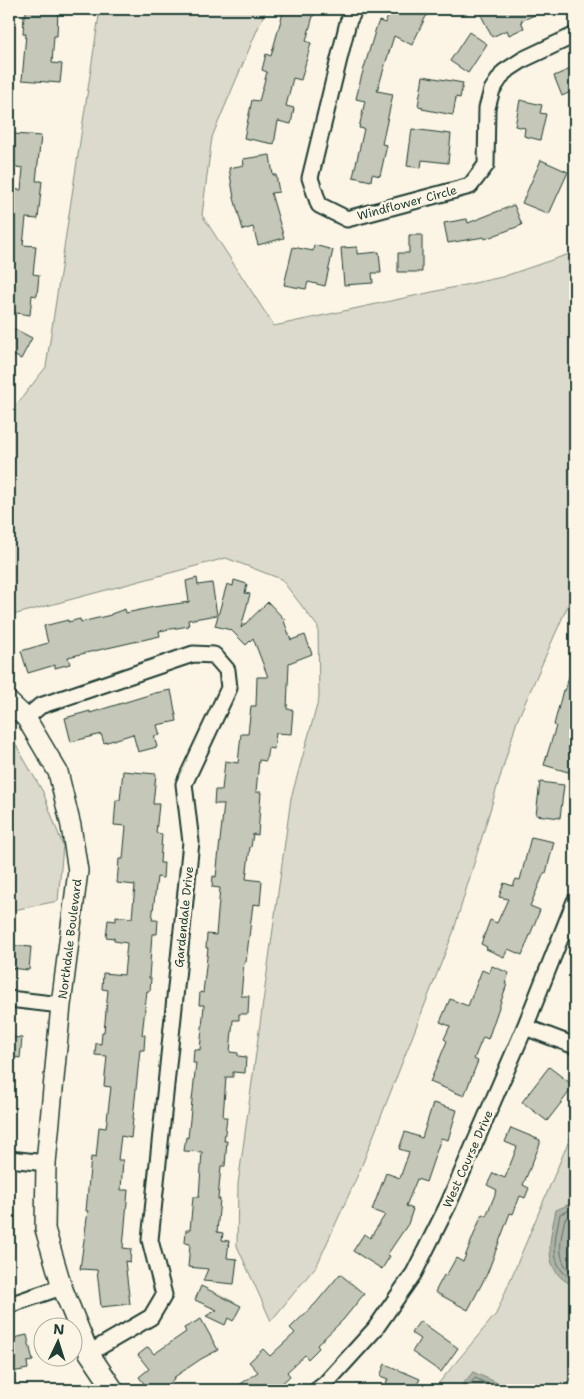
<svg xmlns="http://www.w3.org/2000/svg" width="584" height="1399" viewBox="0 0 584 1399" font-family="'Shantell Sans',sans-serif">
  <rect width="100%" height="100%" fill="#fcf5e5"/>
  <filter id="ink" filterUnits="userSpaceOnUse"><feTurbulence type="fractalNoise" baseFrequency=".02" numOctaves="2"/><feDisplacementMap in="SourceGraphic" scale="10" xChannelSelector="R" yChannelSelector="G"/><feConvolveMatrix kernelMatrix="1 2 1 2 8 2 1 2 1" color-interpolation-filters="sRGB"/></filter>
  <g filter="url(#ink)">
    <g fill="#dcdacc" stroke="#7e8c80">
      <path d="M100,9H266L212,137L202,215L274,326L502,277L575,252V589L517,721L453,933L360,1170L317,1265L271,1321L237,1246L238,1184L291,798L319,698L318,627L281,579L226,558L9,616V407L17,404L46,367Z"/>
      <path d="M9,733L43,792L63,846L58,901L9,911Z"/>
      <path d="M575,1126V1390H433L496,1314Z"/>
    </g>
    <g fill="#aeb3a7" stroke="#758479">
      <path d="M575,1202V1286C540,1272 550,1239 556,1210Z"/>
      <path d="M473,1372L502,1385L521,1384L525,1390H458Z"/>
    </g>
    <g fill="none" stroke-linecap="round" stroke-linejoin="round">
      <g stroke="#586c62" stroke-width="1">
        <path d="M575,1208L560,1214C555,1238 547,1269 575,1280"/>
        <path d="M575,1214L565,1219C561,1236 554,1264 575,1274"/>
        <path d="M464,1390L475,1378L501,1390H519"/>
      </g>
    </g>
    <g fill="#c5c7b9" stroke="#1f3d34">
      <path d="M26,9H58L57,36H54L52,63L62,64L60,83L22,80L26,34H23L24,15H26Z"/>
      <path d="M284,9H315L306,41L311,43L301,80L293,78L286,106L294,108L291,124L278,121L274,144L244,138L252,100L259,101L267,72L262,70L266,54L271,56Z"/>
      <path d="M392,9H420L428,12L412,45L394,36L377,91L393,94L382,144L387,145L380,176L372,174L371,181L353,177L364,129L359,128L365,101L356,99L361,78L376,28L379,21L385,23Z"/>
      <path d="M478,9H548L521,21L524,28L509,35L507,30L492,37Z"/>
      <path d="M469,32L487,44L468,73L450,61Z"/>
      <path d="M575,67V90L562,96L554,76Z"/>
      <path d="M423,76L463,83L460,98L456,97L453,115L422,109L423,107L418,106Z"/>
      <path d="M520,100L542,105L540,113L546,114L540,140L524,136L525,128L515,126Z"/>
      <path d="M412,129L451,134L448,163L422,160L421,168L407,166Z"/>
      <path d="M14,134L41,136L36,181H42L38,219L26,218L23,245L36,246L33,274L39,275L37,296L32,295L30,315L9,312V189L21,190L23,168L9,166V152L13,153Z"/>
      <path d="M270,155L273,175H276L279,192L271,193L284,238L258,245L253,227L243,230L234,198L229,168L244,165L243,159Z"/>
      <path d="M541,160L568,172L549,214L522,203Z"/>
      <path d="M514,205L522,225L485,239L484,237L448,243L444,223L467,219L468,223Z"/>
      <path d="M409,235H422V272H398V253H409Z"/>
      <path d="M314,245L333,250L325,286L308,282L306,289L284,285L293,247L313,251Z"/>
      <path d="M357,247V254L379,252L381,273H372L373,283L344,285L341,248Z"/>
      <path d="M9,326L32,338L21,359L9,353Z"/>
      <path d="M197,578L198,585L212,583L217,615L188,620L189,626L159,631L160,636L68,657L70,664L55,668V665L28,673L21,651L48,643L44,626L68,620V622L80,619L81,622L111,615V614L125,609L126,613L154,607L189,602L186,581Z"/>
      <path d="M234,580L247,584L245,593L250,594L241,628L268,602L285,620L284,621L291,640L305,635L312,654L289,663L287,709L293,710L291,734L276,733L274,749L268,748L266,761L259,760L256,792H261L258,835L253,834L251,847H250L246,879L262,881L260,905L253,904L246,962H244L241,996H249L248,1014H239V1020H233L230,1052L238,1053V1056L246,1057L245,1073L233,1072V1077H226L223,1117H227L224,1141H227L225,1166H221L218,1199H220L217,1232L223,1233L222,1240L229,1241L227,1258L237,1259L234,1284L203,1281L208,1269L188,1267L190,1244L185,1243L186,1230H190L193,1197H199L202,1152L184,1151L186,1137L188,1138L196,1063H193L194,1049L200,1050L204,1005H199L200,992L203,993L208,948H206L207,934L216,935L220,888L212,887L213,876L216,877L224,804H214L215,790H222L225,761L238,763L241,734H248L251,706H256L257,677H268L253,638L246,645L231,630L215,626L227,584L233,586Z"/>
      <path d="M572,666L575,667V774L544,765L556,726L554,725L563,690L565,691Z"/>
      <path d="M171,690L177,721L157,725L160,735L154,736L157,747L138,752L133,734L104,743L101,734L71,742L65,718L90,711V713L155,693Z"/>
      <path d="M123,771L156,774L153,804H159L156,833L162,834L160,863H164L163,878L157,877L152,920H158L157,934H152L149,978H151L150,991H147L142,1035H145L144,1050H140L131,1138L121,1136L118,1160H123L121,1190H128L123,1248L131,1249L130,1262L125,1261L130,1304L101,1307L97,1270L80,1269L88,1211H86L91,1157L96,1158L99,1127L106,1128L111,1087L104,1086L107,1056L95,1055L96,1043L101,1044L102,1032H104L108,990L102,989L103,973L124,975L127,943L114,941V938L106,937L108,920L116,921V916L132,918L135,885L117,883L119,859H123L126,826L114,825L116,800H120Z"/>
      <path d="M540,782L564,785L560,818L536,815Z"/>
      <path d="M531,837L554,842L546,873H544L530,906L540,910L522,955L508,949L504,957L486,949L487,947L481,944L490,920L497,923L508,899L499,897L504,883L513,886L516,879L520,880Z"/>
      <path d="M9,945L31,947L29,970L9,968Z"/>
      <path d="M492,966L509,973L505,984H507L488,1039L483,1037L474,1059L478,1061L464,1096L430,1082L447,1041L444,1039L450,1026L440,1022L450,999L468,1006L482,970L489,973Z"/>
      <path d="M9,1037L22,1038L20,1058L9,1056Z"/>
      <path d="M549,1067L574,1086L547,1121L522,1102Z"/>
      <path d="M433,1103L457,1110L448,1140L441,1138L426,1182L417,1179L406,1206L413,1209L408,1224L387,1255L390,1256L382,1269L353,1251L364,1234L370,1238L385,1215L372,1210L386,1173L400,1178L409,1152L399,1149L405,1132L422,1138Z"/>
      <path d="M511,1128L540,1140V1144L523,1185L529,1188L525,1198L520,1196L513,1214L510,1213L487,1274L468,1310L435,1292L444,1275L446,1276L456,1258L463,1262L482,1214L486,1216L497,1190L487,1185L493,1173L505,1178L517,1147L505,1142Z"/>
      <path d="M340,1274L364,1294L343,1320L317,1345L319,1348L308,1359L305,1355L287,1372L290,1376L275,1390H232L258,1372L249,1362L263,1349L270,1356L295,1333L290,1328L316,1303Z"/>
      <path d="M201,1286L241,1306L233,1321L228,1318L225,1325L206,1316L217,1310L195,1300Z"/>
      <path d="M201,1319L218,1350L201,1359L173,1378L174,1380L161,1390H149L139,1377L149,1369L138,1355L148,1347L154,1354L186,1332L184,1328Z"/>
      <path d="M420,1321L458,1348L441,1372L412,1352L420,1339L411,1333Z"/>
      <path d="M27,1335L33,1361L27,1362L28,1369L12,1372L9,1357V1339Z"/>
      <path d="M385,1364L420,1379L414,1390H383L388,1379L380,1376Z"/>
    </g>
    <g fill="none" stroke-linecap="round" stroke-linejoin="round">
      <defs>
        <g id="minor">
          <path d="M355,9L348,22L310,178L319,205L347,219L470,186L486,165L487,108L492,90L504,72L524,59L575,35"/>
          <path d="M26,718L40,706L193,654L214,655L227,670L229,688L184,784L191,842L150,1240L164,1295L151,1317L89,1353"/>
          <path d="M9,999L61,1005"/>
          <path d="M525,1027L575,1046"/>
          <path d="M9,1159L46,1163"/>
          <path d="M9,1305L62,1287"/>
          <path d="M317,1390L325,1384L375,1329L414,1273L448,1205L525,1027L575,901"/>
        </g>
        <path id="tertiary" d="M9,702L26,718L58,772L71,826L78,871L61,1005L46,1163L45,1229L62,1287L89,1353L114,1390"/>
      </defs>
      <use href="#minor" stroke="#1f3d34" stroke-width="19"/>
      <use href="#tertiary" stroke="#1f3d34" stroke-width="22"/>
      <use href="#minor" stroke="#fcf5e5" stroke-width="15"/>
      <use href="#tertiary" stroke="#fcf5e5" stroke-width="19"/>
    </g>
  </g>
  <g text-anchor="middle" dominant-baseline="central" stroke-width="5" stroke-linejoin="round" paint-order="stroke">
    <g font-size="12" fill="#1f3d34" stroke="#fcf5e5">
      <text transform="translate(407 203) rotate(-15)">Windflower Circle</text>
      <text transform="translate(184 917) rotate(-84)">Gardendale Drive</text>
      <text transform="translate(70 939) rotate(-83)">Northdale Boulevard</text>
      <text transform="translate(468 1159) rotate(-66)">West Course Drive</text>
    </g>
  </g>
  <rect width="584" height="1399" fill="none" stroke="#fcf5e5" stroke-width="30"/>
  <rect x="15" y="15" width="554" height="1369" fill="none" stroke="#1f3d34" stroke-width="2" filter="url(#ink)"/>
  <g transform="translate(58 1342) rotate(4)"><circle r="24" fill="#fcf5e5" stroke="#a4ab9e"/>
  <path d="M0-4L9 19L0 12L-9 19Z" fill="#1f3d34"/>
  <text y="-8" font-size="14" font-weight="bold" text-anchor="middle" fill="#1f3d34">N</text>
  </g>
</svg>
